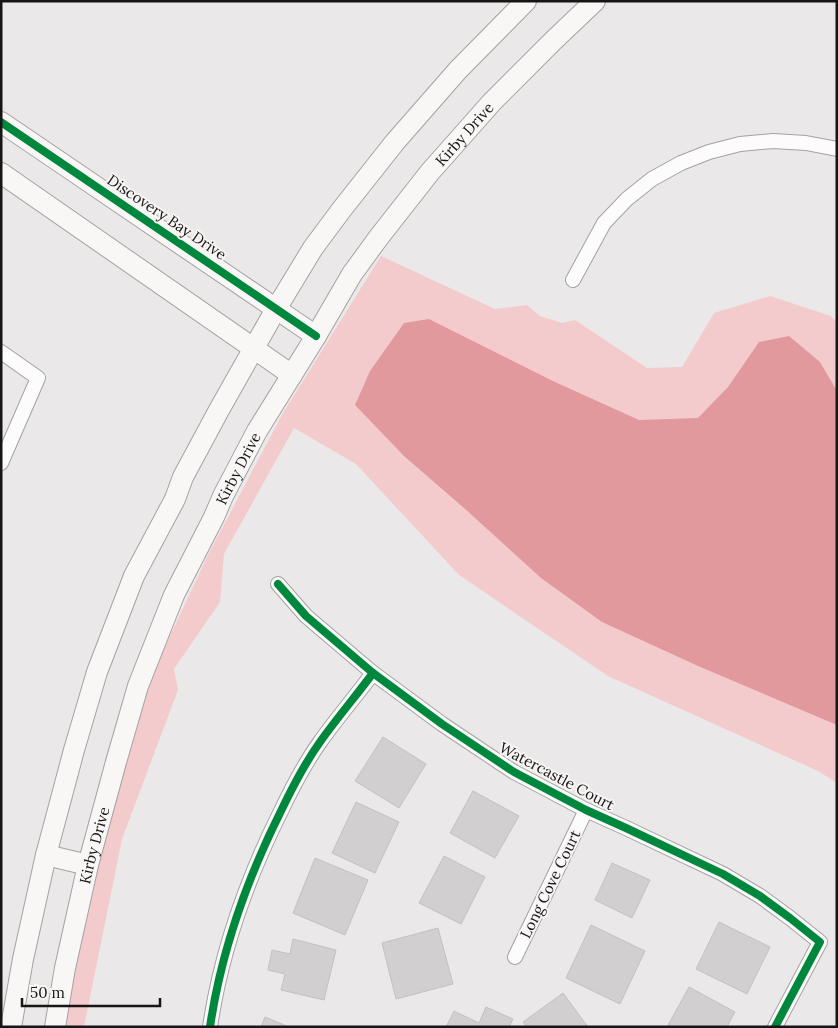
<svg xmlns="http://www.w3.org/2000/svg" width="838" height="1028" viewBox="0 0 838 1028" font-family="Lora,serif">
  <rect width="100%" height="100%" fill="#eae8e8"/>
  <path fill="#f4cbcc" d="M381,256L495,309L527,305L540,316L562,323L575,320L647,368L682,367L714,313L770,296L831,316L837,323V783L818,771L608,676L459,575L356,464L294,428L224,554L220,602L174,669L178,690L122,839L84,1027H63L87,895L137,706L208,555L283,413Z"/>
  <path fill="#e2999e" d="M429,319L555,382L639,420L698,418L728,387L759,342L789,336L820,362L837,391V725L698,666L602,622L541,578L464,508L404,456L355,405L370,371L404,323Z"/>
  <g fill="#d1cfcf" stroke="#c3c1c1">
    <path d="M383,737L426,764L399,808L355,781Z"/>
    <path d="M473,791L519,816L495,858L450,833Z"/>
    <path d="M356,802L399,822L375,873L332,853Z"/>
    <path d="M444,856L485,877L461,924L419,903Z"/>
    <path d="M315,858L368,880L345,935L293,913Z"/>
    <path d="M612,863L650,880L632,918L595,900Z"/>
    <path d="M719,922L770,947L747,994L696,969Z"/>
    <path d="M591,925L645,951L620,1004L566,978Z"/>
    <path d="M438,928L453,984L396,999L382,943Z"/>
    <path d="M293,939L336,950L324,1000L281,990L285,974L268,970L272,950L290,954Z"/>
    <path d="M689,987L735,1012L727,1027H667Z"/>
    <path d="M563,993L588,1027H527L523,1022Z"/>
    <path d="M486,1007L513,1019L509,1027H446L454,1011L479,1023Z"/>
    <path d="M265,1017L289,1027H261Z"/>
  </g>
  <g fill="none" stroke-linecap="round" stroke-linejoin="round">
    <defs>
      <g id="street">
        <path d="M573,280L604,223L627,199L652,179L681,163L709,152L740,144L773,141L806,143L837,149"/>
        <path d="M1,352L38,378L1,463"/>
        <path d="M278,584L306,616L373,673L442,724L514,772L586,810L626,828L723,874L760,896L790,918L820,942L775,1027"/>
        <path d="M515,957L586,810"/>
        <path d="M210,1027C221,952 247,879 281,811C292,788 305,763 320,742C337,718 356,696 373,673"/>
      </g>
      <g id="secondary">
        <path d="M1,122L316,336"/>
        <path d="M1,173L292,375"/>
        <path d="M46,855L88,865"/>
        <path d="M11,1027L23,959L46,855L74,750L97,672L134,576L175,499L183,477L219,410L276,309L313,248L342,209L395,142L458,70L526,1"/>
        <path id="s1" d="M55,1027L65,968L88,865L116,762L138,686L174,595L214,517L223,496L257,431L316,336L352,274L379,237L430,172L492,102L554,40L595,1"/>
      </g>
    </defs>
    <use href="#street" stroke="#a4a2a2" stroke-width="16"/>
    <use href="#secondary" stroke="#a4a2a2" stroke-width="22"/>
    <use href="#street" stroke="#fcfcfc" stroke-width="14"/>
    <use href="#secondary" stroke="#f9f6f6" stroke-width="20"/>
    <defs>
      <g id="cycleway">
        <path d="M1,122L316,336"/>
        <path d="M278,584L306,616L373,673L442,724L514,772L586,810L626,828L723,874L760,896L790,918L820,942L775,1027"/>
        <path d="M210,1027C221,952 247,879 281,811C292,788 305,763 320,742C337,718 356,696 373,673"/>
      </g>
    </defs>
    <use href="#cycleway" stroke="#f8f4f4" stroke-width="11"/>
    <use href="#cycleway" stroke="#00873e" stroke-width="8"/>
  </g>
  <g text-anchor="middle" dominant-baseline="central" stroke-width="4" stroke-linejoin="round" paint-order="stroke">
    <g font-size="15" fill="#171516" stroke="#f8f4f4">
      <text stroke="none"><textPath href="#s1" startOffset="996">Kirby Drive</textPath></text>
      <text transform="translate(167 217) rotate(34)">Discovery Bay Drive</text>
      <text stroke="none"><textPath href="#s1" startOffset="591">Kirby Drive</textPath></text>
      <text transform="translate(557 776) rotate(28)">Watercastle Court</text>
      <text stroke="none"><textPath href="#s1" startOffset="186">Kirby Drive</textPath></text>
      <text transform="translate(550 884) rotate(-64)">Long Cove Court</text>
    </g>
  </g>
  <rect width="838" height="1028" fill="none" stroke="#171516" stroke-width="5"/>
  <path d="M22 998v8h138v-8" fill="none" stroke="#171516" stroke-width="2.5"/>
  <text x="30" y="998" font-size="15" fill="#171516" stroke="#f8f4f4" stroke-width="4" paint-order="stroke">50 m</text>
</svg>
